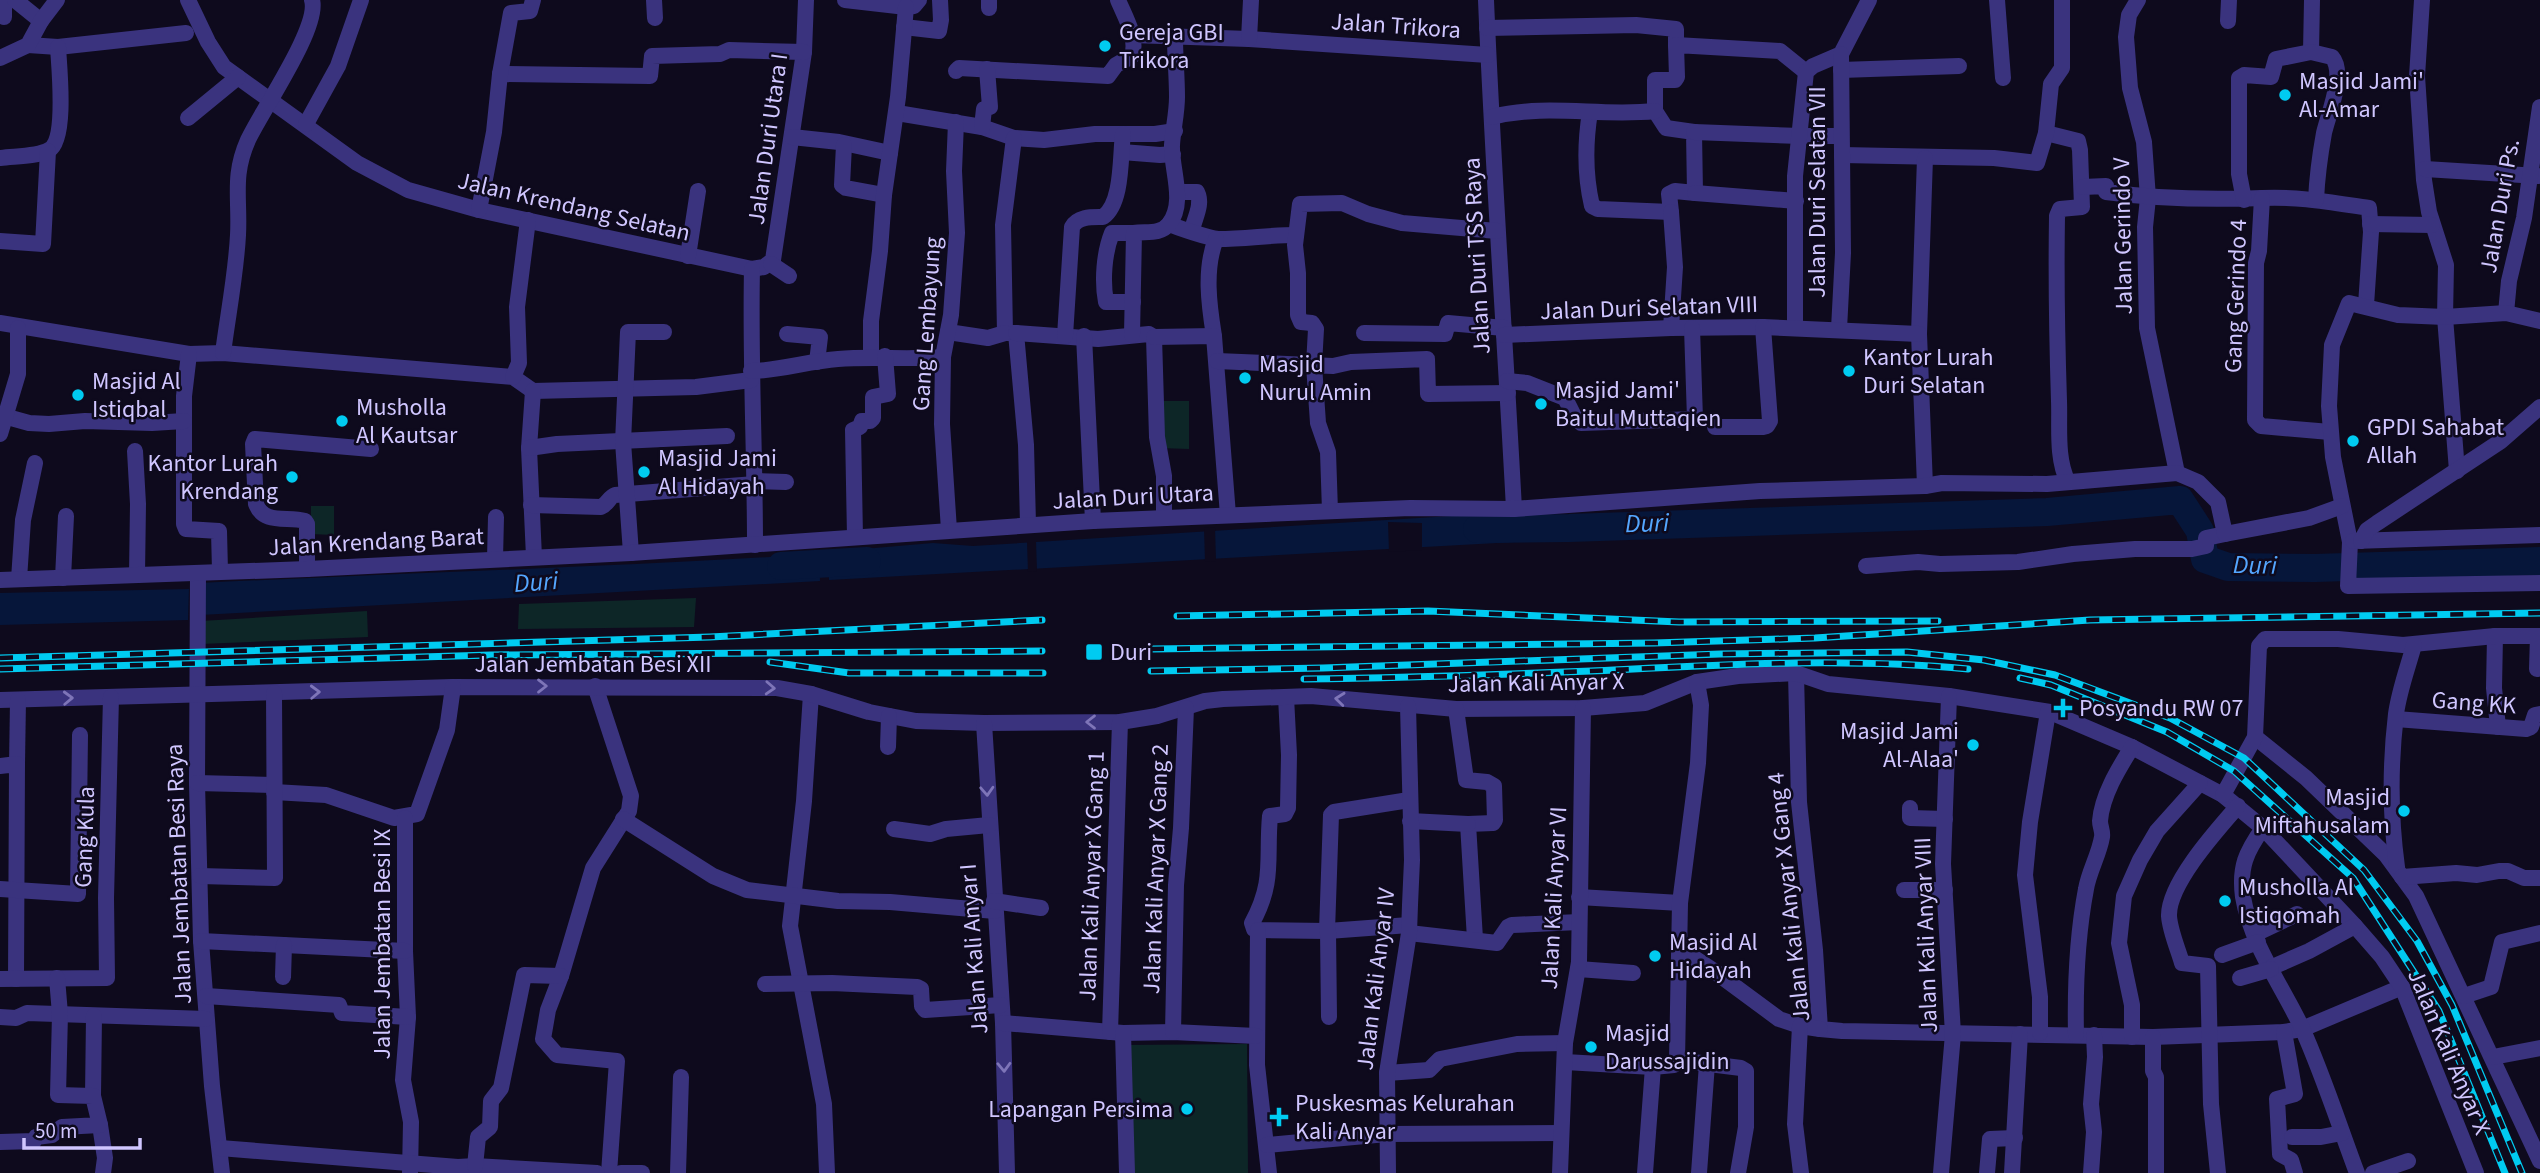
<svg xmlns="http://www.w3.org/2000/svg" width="2540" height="1173" viewBox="0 0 2540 1173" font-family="'Source Sans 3',sans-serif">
  <rect width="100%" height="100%" fill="#0e0a1d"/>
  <g fill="#0d2627">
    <path d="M1160,401H1189V449L1160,448Z"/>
    <path d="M311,506H334V535L311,534Z"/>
    <path d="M696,598L694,627L518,629L519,604Z"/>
    <path d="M367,611L368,637L201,644V621Z"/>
    <path d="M1247,1044L1248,1173H1126L1125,1045Z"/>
  </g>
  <g fill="#06163a">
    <path d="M1515,512V542L829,580L828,552L933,543L973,546Z"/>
    <path d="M819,554L820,581L200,615V583C406,573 613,567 819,554Z"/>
    <path d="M189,589L188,620L0,625V593Z"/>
  </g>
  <g fill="#0e0a1d">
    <path d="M1388,522L1422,523V550L1389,552Z"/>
    <path d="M1215,527L1216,561L1205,562L1204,528Z"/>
    <path d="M1027,542H1036L1037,571L1028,572Z"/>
  </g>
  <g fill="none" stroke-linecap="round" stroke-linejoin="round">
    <g stroke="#06163a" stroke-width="28">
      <path d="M1477,529L1569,528L2047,512L2180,500L2200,531L2205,559L2228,567L2315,568L2540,561"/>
      <path d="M781,566L867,561"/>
    </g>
    <g stroke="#3a337e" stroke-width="16">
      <path d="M4,0V17"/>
      <path d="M15,0L41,21"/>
      <path d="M188,0L208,42L224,67L357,163L408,190L479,210L752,269L764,267L773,260L804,52L806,0"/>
      <path d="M654,0L655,18"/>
      <path d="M845,0L906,7L914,6L919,0"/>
      <path d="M989,0V8"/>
      <path d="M1486,0C1493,170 1505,339 1514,509"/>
      <path d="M1997,0L2003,78"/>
      <path d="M2138,0L2129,15L2126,37L2130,88L2144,142L2148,198L2145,227L2147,328L2177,473"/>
      <path d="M2422,0L2417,76L2424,180L2429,212L2446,265L2445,317L2457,471"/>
      <path d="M2228,21L2229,0"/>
      <path d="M904,27L939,31L941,20L940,0"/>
      <path d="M1487,28L1636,25L1676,29V45"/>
      <path d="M1132,35L1249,39L1488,55"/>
      <path d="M1249,39L1251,0"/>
      <path d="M28,45L58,47L186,33"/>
      <path d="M2311,52L2312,0"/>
      <path d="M0,58L28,45L41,21L57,0"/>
      <path d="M1841,70L1959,66"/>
      <path d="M956,71L959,68L1108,76L1116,65L1132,56C1138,38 1125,17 1118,0"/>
      <path d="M500,74L650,76L652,56L720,54L729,50L804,52"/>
      <path d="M1590,112C1585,143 1585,176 1592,206L1598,209L1671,212L1669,194L1675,191L1695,193L1694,132L1666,128L1655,111V80H1675L1677,77L1676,45L1780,51L1806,72"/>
      <path d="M897,113L982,127L1014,138L1044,140L1095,134H1155L1175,131"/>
      <path d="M1492,117C1547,103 1600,117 1655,111"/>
      <path d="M188,118L238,77"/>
      <path d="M306,124L338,66L361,0"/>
      <path d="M982,127L984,109L990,107L987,69"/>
      <path d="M1694,132L1800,136"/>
      <path d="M2046,133L2078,141L2080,150L2082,207L2060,209L2057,216C2056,278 2057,339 2059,401C2060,426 2056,459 2068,482"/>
      <path d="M1800,136H1837"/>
      <path d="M792,137L839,142L890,153"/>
      <path d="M1014,138L1003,225L1005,333H1016L1026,445L1028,524"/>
      <path d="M844,145L842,185L846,188L884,195"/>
      <path d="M1122,152L1160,155L1173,154"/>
      <path d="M1842,155L1994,158L2037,163L2046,133L2051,84L2062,68V0"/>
      <path d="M0,158C14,156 37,157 49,150C67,140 59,66 58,47"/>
      <path d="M1925,158L1919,334L1925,486"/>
      <path d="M2425,169L2538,176"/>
      <path d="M2083,187L2106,186V192C2158,199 2209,200 2262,198C2297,196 2334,203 2369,208L2371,232L2366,305"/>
      <path d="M1177,192H1197C1203,204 1195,217 1192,230"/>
      <path d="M1695,193L1796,201"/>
      <path d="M2262,198L2259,251L2256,263L2255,420L2261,426L2330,432"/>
      <path d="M2244,200L2239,174V78L2244,75L2271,77L2276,59L2311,52L2332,57C2346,73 2328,115 2324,133C2320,155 2317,178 2316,200"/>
      <path d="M479,210L494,132L500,74L511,13L530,11L533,0"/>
      <path d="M1671,212L1675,267L1671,328"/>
      <path d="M1169,224C1178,228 1209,238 1218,239C1245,239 1270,235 1296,235"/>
      <path d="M2370,224L2432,225"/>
      <path d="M0,241L43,244L48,151"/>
      <path d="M688,256L698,191"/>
      <path d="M771,264L789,276"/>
      <path d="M752,269C750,361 755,453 755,545"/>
      <path d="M1133,302H1106C1102,281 1104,253 1112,233H1134"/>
      <path d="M2506,313L2509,281L2524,218L2540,107"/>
      <path d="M2540,321L2506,313L2445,317L2398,315L2349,303L2332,345L2329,406L2333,457L2350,542L2348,586L2540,583"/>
      <path d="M0,323L189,354L223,353L513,377L533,391L696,387L751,380"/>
      <path d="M1795,328V176L1806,72L1813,66L1841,54L1869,0"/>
      <path d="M1839,329L1843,253L1841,54"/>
      <path d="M948,332L988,338L1005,333"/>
      <path d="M1016,333L1098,339L1149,334L1154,337L1157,437L1164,476V518"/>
      <path d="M1364,333L1445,334L1448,323L1504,328"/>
      <path d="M787,334L820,337L817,362"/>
      <path d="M1132,335L1134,233C1146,231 1160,235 1169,224C1186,202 1171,170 1172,145C1173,129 1177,113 1177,97C1177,77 1175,57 1175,37"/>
      <path d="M1504,335L1671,328L1763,327L1919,334"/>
      <path d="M1065,336L1072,227C1078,216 1092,217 1103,217C1123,203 1120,156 1123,134"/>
      <path d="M1084,336L1093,521"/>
      <path d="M1214,336C1209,305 1204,269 1216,239"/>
      <path d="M1154,337L1214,336L1228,515"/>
      <path d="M223,353C228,314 236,274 238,235C240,198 232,176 248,140C262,110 320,27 312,0"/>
      <path d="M189,354L184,396V524L186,529L219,531L220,571"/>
      <path d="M871,356V321L880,251L884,195L898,97L906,7"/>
      <path d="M1217,361L1333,366L1351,362L1427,359L1428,394L1508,393"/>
      <path d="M751,371C780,371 808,361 838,359C873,356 908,360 943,357"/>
      <path d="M513,377L519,363L517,307L528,220"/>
      <path d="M1507,381L1527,383L1565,398L1574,416L1581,423L1695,419L1692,328"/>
      <path d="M533,391L529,448L534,557"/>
      <path d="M0,415L29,423L49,424L85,421L152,423L184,421"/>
      <path d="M1715,427H1763L1767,426L1770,421L1763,327"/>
      <path d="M0,434L18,374V328"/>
      <path d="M529,448L557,444L727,436"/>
      <path d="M135,451L138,504L137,575"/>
      <path d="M755,481L786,482"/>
      <path d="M531,505L601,507C608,504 609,497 615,495L755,484"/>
      <path d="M1330,511L1328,452L1318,423L1314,365L1316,329L1312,323L1301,322L1298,315V273L1295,245L1300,204L1342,203L1368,214L1402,223L1497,231"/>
      <path d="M949,530L942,424L943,357L951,315L957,233L954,171L956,122"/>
      <path d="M855,537L853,430L860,427L862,421H870L873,418V397L888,394L885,356"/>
      <path d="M2353,541L2540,535"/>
      <path d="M2361,541L2367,530L2377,523L2501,441L2540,407"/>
      <path d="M631,553L623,442L628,332H664"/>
      <path d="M495,559L496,517"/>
      <path d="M1866,566L1918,562L1940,564L2018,562L2073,554L2135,549H2192L2206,546V538L2225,534"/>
      <path d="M307,569V524L305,521C287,516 264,525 256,504L253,444L255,439L371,449"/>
      <path d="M198,573L197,783L201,941L212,1086L222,1173"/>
      <path d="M63,578L66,516"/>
      <path d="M19,579L23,520L35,463"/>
      <path d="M0,580L307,569L631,553L1093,521L1410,508L1514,509L1760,491L1925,486L1942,483L2047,484L2177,473L2198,482L2218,502L2225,534L2309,518L2342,506"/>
      <path d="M2495,636L2494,688L2498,727"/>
      <path d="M2537,669L2538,636"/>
      <path d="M1796,673L1799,802L1815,950L1820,1029L1842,1031L2153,1037L2284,1032L2302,1029L2402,987"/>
      <path d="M595,686L631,796L629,811L593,868L561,976L548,1010L543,1039L557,1055L617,1061L609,1173"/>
      <path d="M811,694L804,801L790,926L824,1104L827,1173"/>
      <path d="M1286,697L1289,755L1288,808L1285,814L1270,816C1266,859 1275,881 1252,923L1254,929L1258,930L1327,931"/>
      <path d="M0,700L453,687L777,688L811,694L869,712L916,721L984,723L1120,722L1157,716L1205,701L1223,699L1311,696L1456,709L1583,708L1645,703L1697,682L1738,676L1796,673L1828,684L1949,696L2050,712L2132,747L2223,795L2263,828L2355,926L2382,957L2402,987L2476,1173"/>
      <path d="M1456,709L1466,780L1487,782L1494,786L1495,820L1493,823L1468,824L1475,939"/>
      <path d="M2396,719L2526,729L2531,727L2535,715L2540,714"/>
      <path d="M984,723L1003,1023L1007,1173"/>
      <path d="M2255,737L2306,778L2386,855L2416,896L2540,1161"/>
      <path d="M888,747L889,716"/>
      <path d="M17,764L18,700"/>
      <path d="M0,766L17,764L16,979"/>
      <path d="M197,783L273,785"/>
      <path d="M274,792L326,795L394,818L417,814L447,730L453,687"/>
      <path d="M2223,795L2255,737L2259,646L2265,639H2338L2403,645L2495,636H2540"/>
      <path d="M1910,808V818L1945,819"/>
      <path d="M405,818V951L408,1017L403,1080L411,1122L410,1173"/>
      <path d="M623,819L713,876L747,890L838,901L890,902L995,911"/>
      <path d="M1410,821L1468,824"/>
      <path d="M2263,828C2246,852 2239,867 2243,897C2251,944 2282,986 2302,1028C2323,1075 2339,1125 2357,1173"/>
      <path d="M894,829L930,834L946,829L989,825"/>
      <path d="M2397,867C2390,816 2390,765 2396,714C2399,691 2408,667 2414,645"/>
      <path d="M200,876L275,878L274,693"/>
      <path d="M2402,877L2456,873L2477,875L2499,871H2508L2524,878H2540"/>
      <path d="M0,889L78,894L80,735"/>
      <path d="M1904,890H1945"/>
      <path d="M1579,897L1680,903"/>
      <path d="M994,901L1041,908"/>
      <path d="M1258,930L1257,1065L1269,1173"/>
      <path d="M1328,931L1409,925"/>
      <path d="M1409,933L1497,943L1508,927L1512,925L1579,922"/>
      <path d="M2255,934L2297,914"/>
      <path d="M201,941L405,951"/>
      <path d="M1679,948L1714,971L1779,1019L1800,1026L1820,1029"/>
      <path d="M2222,955L2258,942"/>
      <path d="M2270,968L2309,951L2355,926"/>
      <path d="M1578,969L1633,973"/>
      <path d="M283,977L284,945"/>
      <path d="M2240,978L2271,969"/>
      <path d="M0,979L107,978L106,898L111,697"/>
      <path d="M765,984L832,983L917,987L921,989L922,1006L925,1010L1001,1005"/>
      <path d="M206,996L339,1005L342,1013L408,1017"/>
      <path d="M2464,996L2491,987L2502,942L2540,933"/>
      <path d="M0,1017L16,1018L27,1013L206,1019"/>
      <path d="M1329,1017L1328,931H1327L1331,815L1334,812L1409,800"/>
      <path d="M1003,1023L1123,1033L1173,1032L1256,1036"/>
      <path d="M1800,1026L1795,1124L1801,1173"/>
      <path d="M1110,1032L1120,722"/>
      <path d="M1173,1032L1176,885L1181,828L1186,708"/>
      <path d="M2284,1032L2295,1094L2277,1099L2280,1154L2291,1160L2295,1173"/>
      <path d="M1123,1033L1127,1173"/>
      <path d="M2040,1033V997L2025,875L2030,822L2048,712"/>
      <path d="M2076,1035C2075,987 2077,936 2086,889C2089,871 2099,855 2102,837C2103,831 2100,827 2100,821C2102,795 2119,768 2132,747"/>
      <path d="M2132,1037V1005L2119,943L2124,896L2140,860L2157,831L2200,783"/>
      <path d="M2153,1037V1071L2156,1077V1173"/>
      <path d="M2493,1057L2540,1048"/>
      <path d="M1677,1060L1741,1068L1746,1071V1127L1738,1173"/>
      <path d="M1565,1062L1653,1067"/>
      <path d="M1387,1073L1429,1070L1440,1059L1517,1044L1565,1043"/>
      <path d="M93,1096L94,1016"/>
      <path d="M100,1125L105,1158L103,1173"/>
      <path d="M2292,1137H2321L2342,1133"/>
      <path d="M0,1142L34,1141L36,1137L52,1135L62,1127L100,1125L93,1096L58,1095L60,1014L57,978"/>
      <path d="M1267,1145L1387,1134L1561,1133"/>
      <path d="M220,1148L458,1167L475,1166L597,1173"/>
      <path d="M475,1166L478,1137L490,1127L491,1101L501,1088L524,975L561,976"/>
      <path d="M621,1173H642"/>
      <path d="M678,1173L681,1077"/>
      <path d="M1388,1173L1387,1073L1409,933L1410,905L1412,860L1408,706"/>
      <path d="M1560,1173L1565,1043L1579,962L1583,708"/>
      <path d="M1645,1173L1653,1067L1674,1065L1677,1060L1680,903L1698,763L1701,705L1697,682"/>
      <path d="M1699,1173L1707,1064"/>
      <path d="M1941,1173L1953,1034L1943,864L1949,696"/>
      <path d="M1987,1173L1990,1139L2015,1138"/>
      <path d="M2012,1173L2020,1034"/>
      <path d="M2091,1173L2094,1132L2091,1104L2095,1057L2094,1035"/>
      <path d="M2218,1173L2211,1104L2208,966L2182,963C2178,949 2170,931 2169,916C2168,884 2217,830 2238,806"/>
      <path d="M2373,1173L2408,1161"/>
    </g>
    <defs>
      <g id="rail">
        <path d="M1177,616L1428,611L1679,622L1938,621"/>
        <path d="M1151,649L1654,643L1815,638L2090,620L2540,613"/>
        <path d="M0,658L710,637L1042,620"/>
        <path d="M770,662L849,673H1043"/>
        <path d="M0,669L491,655L1042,651"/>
        <path d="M1151,671L1323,668L1720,654L1907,652L1984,660L2055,675L2170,718L2244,758L2364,870L2417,941L2452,1005L2522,1173"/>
        <path d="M2020,678L2051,685L2167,732L2234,771L2353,878L2439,1011L2505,1173"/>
        <path d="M1304,679C1400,678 1495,675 1591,671C1716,665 1843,657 1968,669"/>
      </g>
    </defs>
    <use href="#rail" stroke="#00cbf1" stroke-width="7"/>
    <use href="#rail" stroke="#0e0a1d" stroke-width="4.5" stroke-dasharray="13" stroke-linecap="butt"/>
  </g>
  <defs><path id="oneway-chevron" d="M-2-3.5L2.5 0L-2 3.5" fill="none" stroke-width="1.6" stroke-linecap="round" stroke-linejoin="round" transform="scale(1.75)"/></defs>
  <g stroke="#7e75b8">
    <use href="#oneway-chevron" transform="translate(542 686)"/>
    <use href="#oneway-chevron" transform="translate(770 688) rotate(3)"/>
    <use href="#oneway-chevron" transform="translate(315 692) rotate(-2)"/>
    <use href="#oneway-chevron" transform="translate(68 698) rotate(-2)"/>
    <use href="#oneway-chevron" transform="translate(1340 699) rotate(-174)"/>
    <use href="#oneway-chevron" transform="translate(1091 722) rotate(180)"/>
    <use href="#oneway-chevron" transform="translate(987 791) rotate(87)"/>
    <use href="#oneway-chevron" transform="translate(1004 1067) rotate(88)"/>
  </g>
  <g fill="#00cbf1" stroke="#0e0a1d" stroke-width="2.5">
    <circle cx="1105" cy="46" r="7"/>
    <circle cx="2285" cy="95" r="7"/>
    <circle cx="1849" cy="371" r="7"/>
    <circle cx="1245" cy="378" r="7"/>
    <circle cx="78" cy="395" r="7"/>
    <circle cx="1541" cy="404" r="7"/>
    <circle cx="342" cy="421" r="7"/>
    <circle cx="2353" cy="441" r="7"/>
    <circle cx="644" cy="472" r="7"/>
    <circle cx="292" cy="477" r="7"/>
    <rect x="1085" y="643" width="18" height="18" rx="3.5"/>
    <path d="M2059.5 697.5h7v7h7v7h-7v7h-7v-7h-7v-7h7z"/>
    <circle cx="1973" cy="745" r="7"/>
    <circle cx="2404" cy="811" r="7"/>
    <circle cx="2225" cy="901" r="7"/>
    <circle cx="1655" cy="956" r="7"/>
    <circle cx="1591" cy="1047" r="7"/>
    <circle cx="1187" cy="1109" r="7"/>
    <path d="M1275.5 1106.5h7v7h7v7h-7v7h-7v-7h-7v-7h7z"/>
  </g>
  <g text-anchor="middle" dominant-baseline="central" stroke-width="5" stroke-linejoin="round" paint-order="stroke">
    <g font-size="24" fill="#d0c6ff" stroke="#0e0a1d">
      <text transform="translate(1396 26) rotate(4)">Jalan Trikora</text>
      <text transform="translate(768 139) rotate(-82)">Jalan Duri Utara I</text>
      <text transform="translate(1817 192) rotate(-90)">Jalan Duri Selatan VII</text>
      <text transform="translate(2500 206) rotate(-80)">Jalan Duri Ps.</text>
      <text transform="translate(574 207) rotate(13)">Jalan Krendang Selatan</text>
      <text transform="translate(2123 236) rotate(-91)">Jalan Gerindo V</text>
      <text transform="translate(1477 256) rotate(-93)">Jalan Duri TSS Raya</text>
      <text transform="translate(2236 296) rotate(-88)">Gang Gerindo 4</text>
      <text transform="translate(1649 308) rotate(-2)">Jalan Duri Selatan VIII</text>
      <text transform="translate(927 324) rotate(-86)">Gang Lembayung</text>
      <text transform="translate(1133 497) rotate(-3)">Jalan Duri Utara</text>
      <text transform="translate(376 542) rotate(-3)">Jalan Krendang Barat</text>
      <text x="593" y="664">Jalan Jembatan Besi XII</text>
      <text transform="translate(1536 683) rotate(-1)">Jalan Kali Anyar X</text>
      <text transform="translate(2474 703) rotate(4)">Gang KK</text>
      <text transform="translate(85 837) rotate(-88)">Gang Kula</text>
      <text transform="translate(1156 869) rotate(-88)">Jalan Kali Anyar X Gang 2</text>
      <text transform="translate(179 874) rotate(-92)">Jalan Jembatan Besi Raya</text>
      <text transform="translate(1092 876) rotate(-88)">Jalan Kali Anyar X Gang 1</text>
      <text transform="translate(1789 897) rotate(-96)">Jalan Kali Anyar X Gang 4</text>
      <text transform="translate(1554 898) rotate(-87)">Jalan Kali Anyar VI</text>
      <text transform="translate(1926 935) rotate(-92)">Jalan Kali Anyar VIII</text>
      <text transform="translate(382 944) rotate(-90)">Jalan Jembatan Besi IX</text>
      <text transform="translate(974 949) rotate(-94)">Jalan Kali Anyar I</text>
      <text transform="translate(1376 979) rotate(-83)">Jalan Kali Anyar IV</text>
      <text transform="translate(2449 1052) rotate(67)">Jalan Kali Anyar X</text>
    </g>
    <g font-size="24" fill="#d0c6ff" stroke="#0e0a1d" text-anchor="start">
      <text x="1119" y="32">Gereja GBI<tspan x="1119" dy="28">Trikora</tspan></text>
      <text x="2299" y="81">Masjid Jami'<tspan x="2299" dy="28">Al-Amar</tspan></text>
      <text x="1863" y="357">Kantor Lurah<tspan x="1863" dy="28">Duri Selatan</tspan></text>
      <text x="1259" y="364">Masjid<tspan x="1259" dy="28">Nurul Amin</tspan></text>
      <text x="92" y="381">Masjid Al<tspan x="92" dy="28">Istiqbal</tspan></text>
      <text x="1555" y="390">Masjid Jami'<tspan x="1555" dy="28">Baitul Muttaqien</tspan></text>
      <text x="356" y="407">Musholla<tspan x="356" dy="28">Al Kautsar</tspan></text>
      <text x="2367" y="427">GPDI Sahabat<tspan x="2367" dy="28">Allah</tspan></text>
      <text x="658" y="458">Masjid Jami<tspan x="658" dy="28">Al Hidayah</tspan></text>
      <text x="278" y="463" text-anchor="end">Kantor Lurah<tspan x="278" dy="28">Krendang</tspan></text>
      <text x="1110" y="652">Duri</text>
      <text x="2079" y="708">Posyandu RW 07</text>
      <text x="1959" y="731" text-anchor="end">Masjid Jami<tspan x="1959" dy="28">Al-Alaa'</tspan></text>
      <text x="2390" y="797" text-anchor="end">Masjid<tspan x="2390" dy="28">Miftahusalam</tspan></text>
      <text x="2239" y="887">Musholla Al<tspan x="2239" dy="28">Istiqomah</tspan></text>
      <text x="1669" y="942">Masjid Al<tspan x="1669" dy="28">Hidayah</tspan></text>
      <text x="1605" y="1033">Masjid<tspan x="1605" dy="28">Darussajidin</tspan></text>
      <text x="1295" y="1103">Puskesmas Kelurahan<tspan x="1295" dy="28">Kali Anyar</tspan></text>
      <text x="1173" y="1109" text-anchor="end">Lapangan Persima</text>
    </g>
    <g font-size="26" font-style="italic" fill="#54a6ff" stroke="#0e0a1d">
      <text transform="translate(1647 523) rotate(-2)">Duri</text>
      <text transform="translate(2255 565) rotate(1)">Duri</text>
      <text transform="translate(536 582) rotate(-4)">Duri</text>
    </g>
  </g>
  <path d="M24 1138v10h116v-10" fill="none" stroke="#d0c6ff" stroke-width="3.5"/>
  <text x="35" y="1138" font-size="21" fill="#d0c6ff" stroke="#0e0a1d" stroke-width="5" paint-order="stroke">50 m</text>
</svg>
